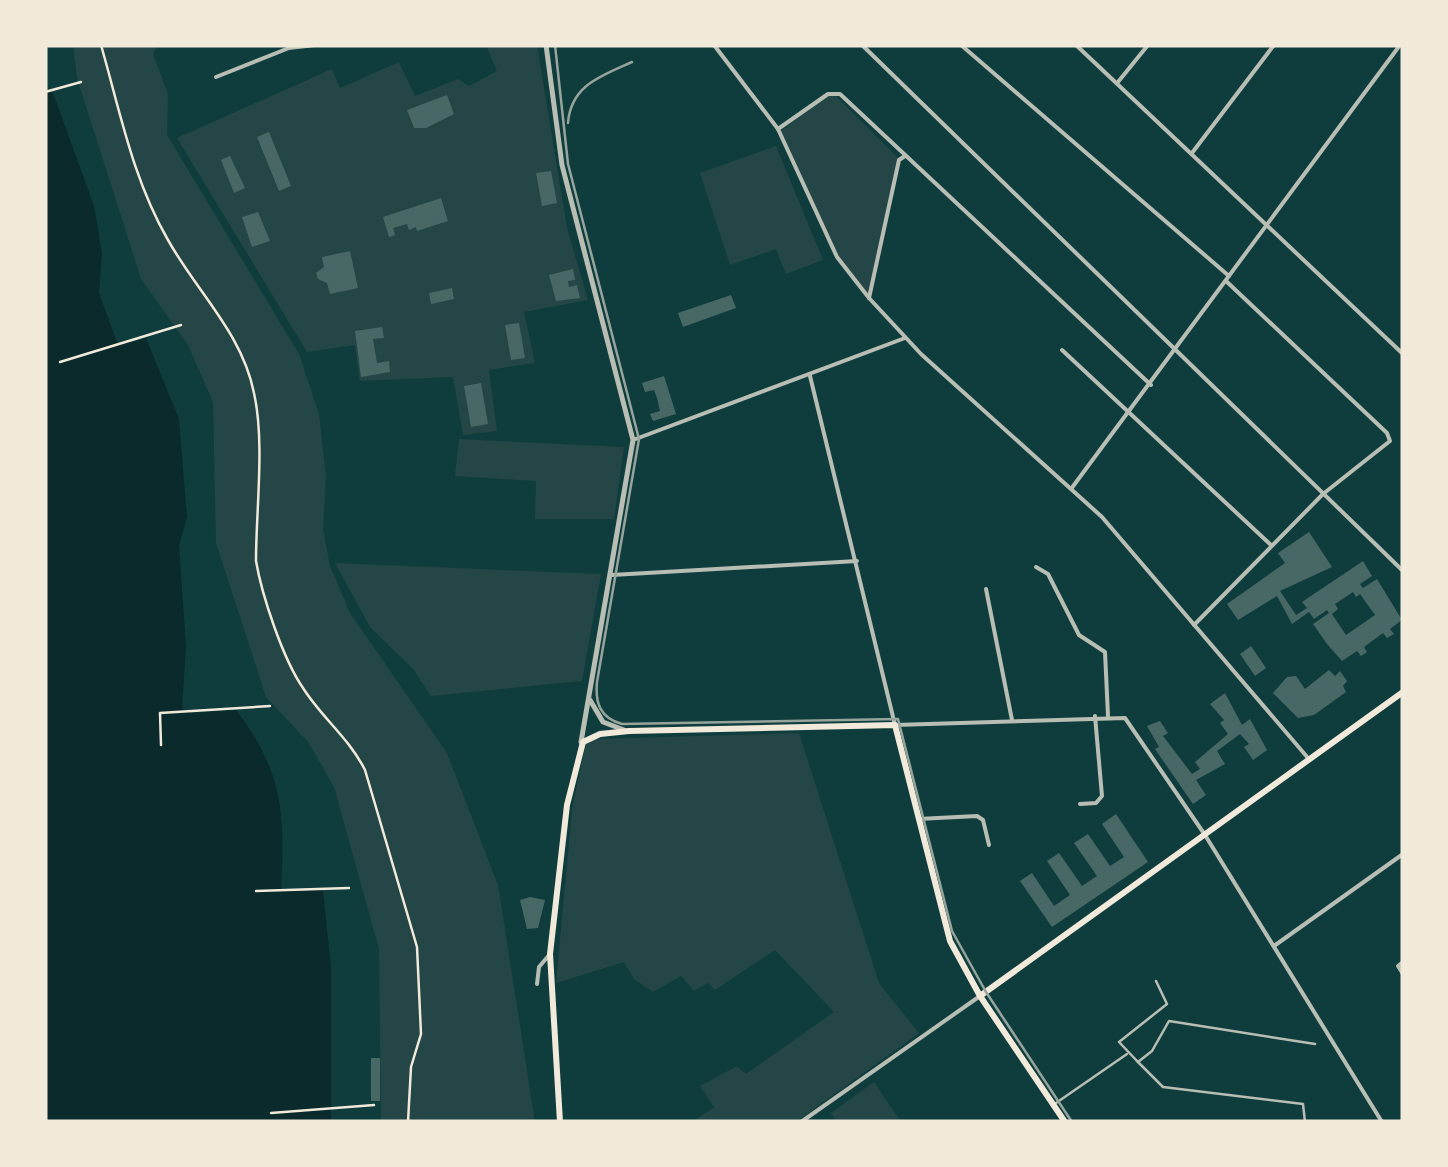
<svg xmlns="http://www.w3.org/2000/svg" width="1448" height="1167" viewBox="0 0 1448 1167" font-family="'DM Sans',sans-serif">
  <rect width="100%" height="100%" fill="#0f3d3e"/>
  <g fill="#244646">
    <path d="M73,45H158L153,54L168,94L167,135L299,354L319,414L326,477L323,529L330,566L350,613L447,753L498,885L535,1122H381L379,949L334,787L309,743L266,697L216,543L213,402L188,345L141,279L77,78Z"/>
    <path d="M486,45H537L567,228L588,300L524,312L535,363L489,370L497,431L463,435L453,377L360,381L355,345L307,352L177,138L332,69L340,88L399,62L415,96L458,79L469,86L497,71Z"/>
    <path d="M832,92L899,159L870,297L838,256L781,131Z"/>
    <path d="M776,146L823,260L786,274L776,249L730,265L700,173Z"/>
    <path d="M459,439L624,447L614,519H535L536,481L455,476Z"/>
    <path d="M335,563L601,574L582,681L431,696L413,669L370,627Z"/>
    <path d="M799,733L879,983L919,1033L796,1122H692L714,1107L700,1086L737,1066L746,1074L834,1012L775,950L715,990L708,983L694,991L681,976L653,992L634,979L624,962L556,983L572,809L586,743L596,739Z"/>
    <path d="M874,1082L901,1122H837L831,1113Z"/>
  </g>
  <path fill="#0a2a2b" d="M45,90L53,93L94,206L102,253L99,293L118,345L146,338L179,419L187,517L179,545L186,647L182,708L191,713L236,710C284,772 285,816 281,891L323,890L331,968V1122H45Z"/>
  <g fill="#486865" fill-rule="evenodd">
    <path d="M447,95L454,114L426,128H414L407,110Z"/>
    <path d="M269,132L291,186L279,191L257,137Z"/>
    <path d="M230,156L245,188L234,193L221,160Z"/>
    <path d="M551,171L557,203L542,206L536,173Z"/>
    <path d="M441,198L448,221L417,231L416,227L409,230L407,224L393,228L395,235L389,237L383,217Z"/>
    <path d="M258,212L270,241L252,247L242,217Z"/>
    <path d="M350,251L358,288L330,294L327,283L318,279L316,273L324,267L322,257Z"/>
    <path d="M573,269L575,280L568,281L569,287L577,285L580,298L556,301L549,275Z"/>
    <path d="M452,288L454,299L431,304L429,293Z"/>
    <path d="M731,295L736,308L683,327L678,313Z"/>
    <path d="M519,323L525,358L511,360L505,325Z"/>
    <path d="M382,327L384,338L373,339L377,363L389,361L390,372L361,377L355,331Z"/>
    <path d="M664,376L676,414L653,421L650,414L660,411L657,398L654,390L645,392L642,383Z"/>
    <path d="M481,383L488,424L471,427L464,386Z"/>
    <path d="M1309,532L1332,567L1280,591L1296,615L1307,608L1302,602L1363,561L1372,576L1360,584L1363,588L1377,579L1402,620L1390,629L1394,634L1387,638L1383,633L1364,647L1367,652L1361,656L1357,651L1342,661L1327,644L1313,624L1329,613L1327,610L1314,619L1309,612L1292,624L1277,596L1238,620L1227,604L1285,563L1278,553ZM1353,592L1356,597L1360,594L1375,615L1346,635L1332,614L1338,609L1335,604Z"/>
    <path d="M1251,646L1266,668L1255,676L1240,654Z"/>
    <path d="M1329,670L1335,676L1340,671L1347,681L1343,686L1346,692L1314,715L1298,718L1273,693L1287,677L1296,676L1305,689Z"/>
    <path d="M1225,693L1242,725L1250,719L1267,750L1253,760L1244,747L1249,744L1240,734L1217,751L1225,764L1196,780L1206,795L1193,804L1155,749L1159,747L1147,726L1160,721L1168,733L1163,736L1192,774L1200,769L1195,762L1228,734L1220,723L1224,720L1210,704Z"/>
    <path d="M1116,814L1148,862L1052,927L1020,881L1032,873L1054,906L1070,895L1047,861L1059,853L1082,886L1097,876L1074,843L1088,834L1110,866L1124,857L1102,824Z"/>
    <path d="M530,897L545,900L538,928L527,929L520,900Z"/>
    <rect x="371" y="1058" width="9" height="43"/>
  </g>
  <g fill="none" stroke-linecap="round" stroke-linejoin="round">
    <g stroke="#f1e9da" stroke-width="2.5">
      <path d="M101,45C120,111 133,180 168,240C197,292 242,333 254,393C265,442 256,509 256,561C262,596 283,659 303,688C322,718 349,738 365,770L417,947L421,1034L411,1067L408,1122"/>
      <path d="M45,92L81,82"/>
      <path d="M60,362L181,325"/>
      <path d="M161,745L160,713L270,706"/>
      <path d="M256,891L349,888"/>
      <path d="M271,1113L374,1105"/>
    </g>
    <g stroke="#b8beb3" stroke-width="2.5">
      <path d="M1156,981L1167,1004L1119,1042L1138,1062L1152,1051L1169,1021L1315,1044"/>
      <path d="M1137,1061L1163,1087L1303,1104L1305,1122"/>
      <path d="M1056,1103L1127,1054"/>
    </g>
    <g stroke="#b8beb3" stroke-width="4">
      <path d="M714,45L778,129L837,257L869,298L921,354L1102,517L1308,758"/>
      <path d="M862,45L1403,571"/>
      <path d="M961,45L1229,276"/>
      <path d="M1076,45L1403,354"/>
      <path d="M216,77L289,48L315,45"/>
      <path d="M1118,82L1148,45"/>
      <path d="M778,129L828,94H840L1151,385"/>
      <path d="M1192,153L1274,45"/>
      <path d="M869,298L899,160L905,156"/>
      <path d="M1062,350L1271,545"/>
      <path d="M810,376L895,725L1125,718L1205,835L1382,1122"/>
      <path d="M633,440L905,338"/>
      <path d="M1071,489L1400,45"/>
      <path d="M1036,567L1048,574L1079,635L1105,652L1108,716"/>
      <path d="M612,575L857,561"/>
      <path d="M986,589L1012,720"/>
      <path d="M1194,625L1323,494L1390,441L1387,433L1226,281"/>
      <path d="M1080,804L1096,803L1102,796L1095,716"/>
      <path d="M918,819L977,816L983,820L989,845"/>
      <path d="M1274,946L1403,854"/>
      <path d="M1403,962L1398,966L1403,974"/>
      <path d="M537,984L539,967L550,954"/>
      <path d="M801,1122L980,996"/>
    </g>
    <g stroke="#b8beb3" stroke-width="5">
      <path d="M546,45L562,165L633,440L581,742"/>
      <path d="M590,700L603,722L624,730"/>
    </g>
    <g stroke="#f1e9da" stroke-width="6">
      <path d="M980,996L1403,692"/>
      <path d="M560,1122L550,954L567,805L583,742L600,734L629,731L895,725L950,941L980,996L1065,1122"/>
    </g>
    <g stroke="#97a49c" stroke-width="2.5">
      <path d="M555,45L568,164L639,439L597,682C595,703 600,718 622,724L898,719L952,931L986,992L1072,1122"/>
      <path d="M568,123C571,85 601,76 632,62"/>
    </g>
  </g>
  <rect width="1448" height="1167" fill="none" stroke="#f1e9da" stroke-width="95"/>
</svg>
